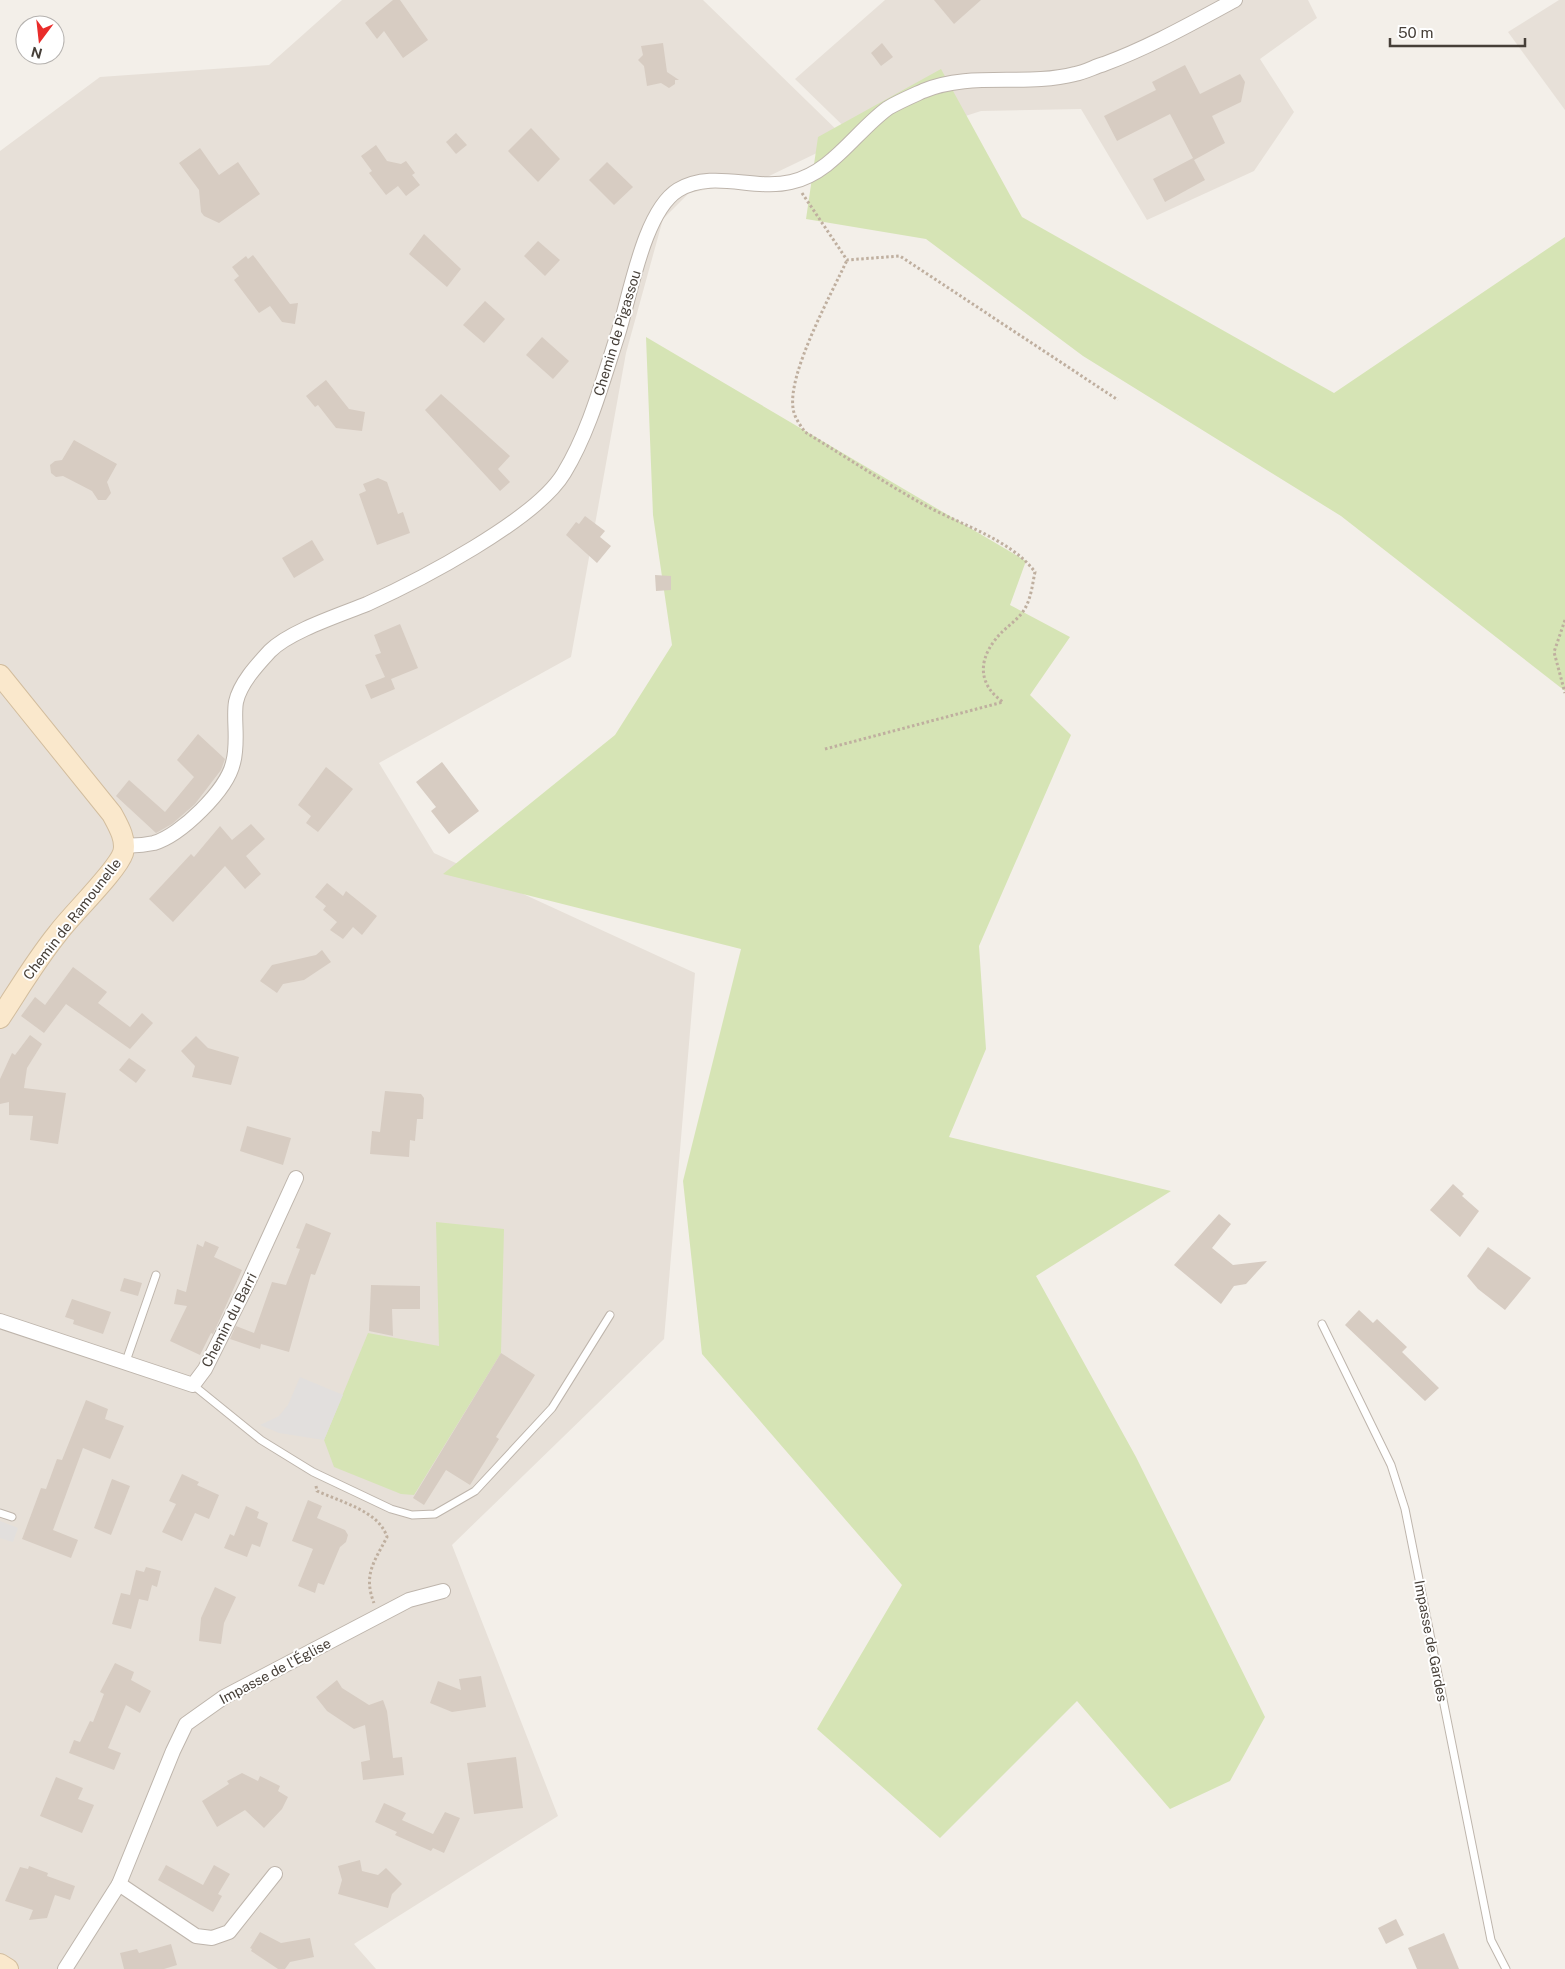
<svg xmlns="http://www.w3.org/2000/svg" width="1565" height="1969" viewBox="0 0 1565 1969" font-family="'Public Sans',sans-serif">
  <rect width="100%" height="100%" fill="#f3efe9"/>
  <g fill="#e7e0d8">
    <path d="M342,0H703L846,139L767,177L689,193L663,219L626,353L571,657L379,763L434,853L695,973L664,1339L452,1545L558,1816L354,1944L376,1969H0V151L100,77L269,65Z"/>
    <path d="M885,0H1308L1317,18L1260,59L1294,112L1254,171L1147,220L1081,109L981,111L866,148L795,79Z"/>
    <path d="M1559,0H1565V110L1508,32Z"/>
  </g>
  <g fill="#d6e4b5">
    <path d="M941,69L1022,217L1334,393L1565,237V691L1341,516L1083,356L926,239L806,219L818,137Z"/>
    <path d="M646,337L1026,561L1010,605L1070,637L1030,695L1071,735L979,946L986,1049L949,1137L1171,1191L1036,1276L1136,1457L1265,1717L1230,1781L1170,1809L1077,1701L940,1838L817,1729L902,1585L702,1354L683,1181L741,949L443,874L615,735L672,645L653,515Z"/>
    <path d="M436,1222L504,1229L501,1353L414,1495L401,1494L334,1467L324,1440L368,1333L439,1346Z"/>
  </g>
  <g fill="#e2dfdd">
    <path d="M300,1377L343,1395L324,1440L279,1433L260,1425L279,1416L288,1405Z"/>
    <path d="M0,1521L18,1528L13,1542L0,1538Z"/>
  </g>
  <g fill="#d7ccc2">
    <path d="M393,0H400L428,40L403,58L384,31L377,39L365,23Z"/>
    <path d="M934,0H981L954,24Z"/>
    <path d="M663,43L667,72L679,80H675V84L669,88L661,83L647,86L644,66L638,60L643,55L641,46Z"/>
    <path d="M882,43L893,57L881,66L871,53Z"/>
    <path d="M1185,65L1200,94L1240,74L1245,82L1241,102L1212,116L1225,143L1194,160L1205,180L1165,202L1153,179L1193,158L1170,114L1117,141L1104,116L1156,90L1152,82Z"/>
    <path d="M531,128L560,159L538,182L508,151Z"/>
    <path d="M456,133L467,145L456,154L446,142Z"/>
    <path d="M376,145L387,161L401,164L406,161L415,173L412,175L420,185L406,196L398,186L386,195L369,173L372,171L361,156Z"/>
    <path d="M200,148L219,175L238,162L260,194L219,223L204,216L201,212L199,190L179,163Z"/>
    <path d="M607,162L633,187L614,205L589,180Z"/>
    <path d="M424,234L461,269L447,287L409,254Z"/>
    <path d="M538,241L560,260L545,276L524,256Z"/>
    <path d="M253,255L290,304L298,303L295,324L282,322L270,306L259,313L234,280L239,276L232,267L246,256L248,259Z"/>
    <path d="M485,301L505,319L484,343L463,325Z"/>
    <path d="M542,337L569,361L553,379L526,355Z"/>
    <path d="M326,380L349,409L365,412L362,431L336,428L318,405L315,407L306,396Z"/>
    <path d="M441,394L510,456L498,469L510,482L500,491L425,410Z"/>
    <path d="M74,440L117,464L107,482L111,493L106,500H98L92,491L63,476L56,477L51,473L50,465L55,461L62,460Z"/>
    <path d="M378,478L387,482L398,514L403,512L410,533L377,545L359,494L366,491L363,484Z"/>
    <path d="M585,516L605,531L600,537L611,546L597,563L566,535L576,522L579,524Z"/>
    <path d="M312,540L324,560L294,578L282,558Z"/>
    <path d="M655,575L671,576V590L656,591Z"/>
    <path d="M400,624L418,668L391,679L395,689L371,699L365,685L385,677L375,655L381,653L374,635Z"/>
    <path d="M198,734L225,759L221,770L195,804L172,824L156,833L116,796L129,780L165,812L194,777L177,760Z"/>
    <path d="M442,762L479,811L449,834L431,811L436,807L416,782Z"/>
    <path d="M326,767L353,789L318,832L306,823L311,816L298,805Z"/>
    <path d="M251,824L265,839L246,856L261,874L245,889L225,866L173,922L149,899L191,854L194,857L220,826L232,840Z"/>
    <path d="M327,883L343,896L346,891L377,916L362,935L353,927L343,939L330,930L337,922L323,910L326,906L315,897Z"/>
    <path d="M322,950L331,962L304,980L283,984L277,993L260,981L272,965L316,955Z"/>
    <path d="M73,967L107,992L98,1003L130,1027L142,1013L153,1023L130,1049L66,1004L44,1033L21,1016L35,997L45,1005Z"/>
    <path d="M30,1035L42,1044L27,1068L24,1088L66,1093L58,1144L30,1140L33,1116L9,1115V1102L0,1104V1079L12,1053L15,1055Z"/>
    <path d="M196,1036L208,1048L239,1057L231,1085L192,1077L195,1066L181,1051Z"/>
    <path d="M129,1058L146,1070L136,1083L119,1070Z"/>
    <path d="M385,1091L421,1094L424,1098L423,1119H417L415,1141L410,1140L409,1157L370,1154L372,1131L380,1132Z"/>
    <path d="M247,1126L291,1138L283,1165L240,1151Z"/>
    <path d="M1453,1184L1464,1194L1462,1196L1479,1211L1460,1237L1430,1210Z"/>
    <path d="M1219,1214L1231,1224L1212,1248L1233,1265L1267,1261L1246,1284L1234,1286L1221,1304L1174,1265Z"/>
    <path d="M306,1223L331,1233L315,1275L311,1274L289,1352L261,1344L260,1349L230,1339L236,1326L254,1333L272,1282L286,1285L300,1249L296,1248Z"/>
    <path d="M205,1241L219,1247L214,1257L242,1270L219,1321L213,1334L211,1333L200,1355L170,1341L187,1306L174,1304L177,1289L186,1292L197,1244L203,1247Z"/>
    <path d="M1488,1247L1531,1278L1505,1310L1478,1289L1467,1276Z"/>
    <path d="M124,1278L142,1283L138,1296L120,1291Z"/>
    <path d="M371,1285L420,1286V1309H392L393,1336L369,1331Z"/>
    <path d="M72,1299L111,1312L103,1334L73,1324L74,1320L65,1317Z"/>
    <path d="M1359,1310L1373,1323L1377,1319L1407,1347L1402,1352L1439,1388L1425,1401L1345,1325Z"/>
    <path d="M501,1353L535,1375L496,1437L499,1439L470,1485L446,1470L424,1505L413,1498Z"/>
    <path d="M86,1400L108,1409L105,1419L124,1426L110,1459L83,1448L53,1530L78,1540L71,1558L22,1539L41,1488L46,1489L57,1459L62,1460Z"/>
    <path d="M182,1474L199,1482L197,1485L219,1495L209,1519L195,1513L182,1541L162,1532L176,1504L169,1501Z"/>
    <path d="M112,1479L130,1486L111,1535L94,1528Z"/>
    <path d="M308,1500L322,1506L317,1518L345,1530L348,1535L346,1542L340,1547L324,1585L318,1583L315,1593L298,1586L313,1549L292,1541Z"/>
    <path d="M246,1506L259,1512L257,1518L268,1523L260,1547L252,1544L247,1557L224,1548L230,1534L234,1536Z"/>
    <path d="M146,1567L161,1571L157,1587L152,1585L148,1601L139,1599L131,1629L112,1624L121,1593L130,1595L136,1570L144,1572Z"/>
    <path d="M215,1587L236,1597L224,1623L221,1644L199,1641L201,1618Z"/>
    <path d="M115,1663L134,1672L131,1680L151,1691L140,1713L126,1705L108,1748L121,1753L114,1770L69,1753L74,1740L80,1742L90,1721L93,1722L104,1694L100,1692Z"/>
    <path d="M481,1676L486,1707L452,1712L430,1703L438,1681L461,1690L459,1679Z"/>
    <path d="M337,1680L342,1688L369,1705L383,1700L387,1711L393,1758L402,1757L404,1775L363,1780L361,1762L370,1760L365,1725L354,1729L327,1711L316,1697Z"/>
    <path d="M516,1757L523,1808L474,1814L467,1763Z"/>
    <path d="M242,1773L258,1781L260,1776L280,1786L278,1791L288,1797L282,1809L264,1828L245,1810L217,1827L202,1801L229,1784L227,1781Z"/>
    <path d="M56,1777L83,1788L78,1799L94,1805L82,1833L40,1816Z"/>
    <path d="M384,1803L406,1813L402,1820L433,1834L445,1812L460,1818L444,1853L433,1848L431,1851L395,1835L397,1832L375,1822Z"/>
    <path d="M360,1860L362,1871L378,1875L386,1868L402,1884L392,1894L388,1908L338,1894L342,1880L338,1866Z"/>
    <path d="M166,1865L203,1885L214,1865L230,1874L218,1894L222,1896L213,1912L158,1880Z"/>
    <path d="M29,1866L48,1873L47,1876L75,1886L70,1900L55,1895L47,1918L29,1920L33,1910L5,1901L20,1867L28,1869Z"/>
    <path d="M1396,1919L1404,1935L1386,1944L1378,1928Z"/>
    <path d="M260,1932L281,1943L310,1938L314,1957L290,1962L285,1969H278L251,1951L252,1949L250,1948Z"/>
    <path d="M1444,1933L1459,1969H1417L1408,1948Z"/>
    <path d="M171,1944L177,1965L164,1969H124L120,1953L137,1949L139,1953Z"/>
  </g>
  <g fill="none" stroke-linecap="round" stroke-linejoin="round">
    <defs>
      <g id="lane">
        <path d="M1322,1324L1391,1465L1405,1509L1491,1940L1506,1969"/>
        <path d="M125,1364L156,1275"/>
        <path d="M193,1385L261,1440L313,1472L391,1509L412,1515L435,1514L475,1491L552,1408L610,1315"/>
        <path d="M0,1513L12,1517"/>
      </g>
      <g id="street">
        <path d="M123,845C133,846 144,845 154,843C181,835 227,790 233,763C239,742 233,719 236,702C240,683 258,664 270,651C290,631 340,615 367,604C418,581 536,520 564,473C589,432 602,383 617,337C630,298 643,212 678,190C713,169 754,191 791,182C832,173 856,131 888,108C898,102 912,96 923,91C971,71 1025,87 1075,74C1085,72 1094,67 1104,64C1150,47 1192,23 1235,0"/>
        <path d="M0,1321L193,1385L205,1369L247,1285L296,1178"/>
        <path d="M119,1884L196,1936L212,1938L229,1932L275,1874"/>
        <path d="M65,1969L119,1884L173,1751L186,1724L224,1697L409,1600L443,1591"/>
      </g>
      <g id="secondary">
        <path d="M0,675L112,814C118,825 127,840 123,853C117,871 71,915 58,933C36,960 19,989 0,1018"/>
        <path d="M0,1964L8,1969"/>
      </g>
    </defs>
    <use href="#lane" stroke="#beb5ac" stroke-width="9"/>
    <use href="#street" stroke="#beb5ac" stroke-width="16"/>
    <use href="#secondary" stroke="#d2bd9e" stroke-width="22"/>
    <g stroke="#bfaf9f" stroke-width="3" stroke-dasharray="2.5 2.5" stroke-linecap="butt">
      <path d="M802,193L847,260L900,256L1118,400"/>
      <path d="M1565,620L1554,652L1565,693"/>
      <path d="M825,749L1003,702C980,686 977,663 995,640C1002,630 1014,623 1022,613C1031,601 1032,586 1035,572C1010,538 955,523 919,502C880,480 843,455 805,432C800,425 794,417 793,408C788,372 831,295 847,260"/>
      <path d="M316,1486L317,1491C341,1502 379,1511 387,1537C374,1562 363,1575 374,1603"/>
    </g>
    <use href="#lane" stroke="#fff" stroke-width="7"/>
    <use href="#street" stroke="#fff" stroke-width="14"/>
    <use href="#secondary" stroke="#fae8cc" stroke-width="20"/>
  </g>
  <g text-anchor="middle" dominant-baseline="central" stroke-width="4" stroke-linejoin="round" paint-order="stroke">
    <g font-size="14" fill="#463f38" stroke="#fff">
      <text transform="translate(617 333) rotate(-73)">Chemin de Pigassou</text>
      <text transform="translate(72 919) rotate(-52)">Chemin de Ramounelle</text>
      <text transform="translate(229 1320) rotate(-63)">Chemin du Barri</text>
      <text transform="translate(1431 1641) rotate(79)">Impasse de Gardes</text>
      <text transform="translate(275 1671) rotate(-28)">Impasse de l'Église</text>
    </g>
  </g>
  <g transform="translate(40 40) rotate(195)"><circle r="24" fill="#ffffff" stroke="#b5b2af"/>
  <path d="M0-4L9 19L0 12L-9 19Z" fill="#e92c2a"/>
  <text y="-8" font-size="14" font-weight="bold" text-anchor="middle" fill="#463f38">N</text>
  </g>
  <path d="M1390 38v8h135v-8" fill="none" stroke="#463f38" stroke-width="2.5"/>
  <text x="1398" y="38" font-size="15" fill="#463f38" stroke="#ffffff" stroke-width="4" paint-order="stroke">50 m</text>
</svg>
